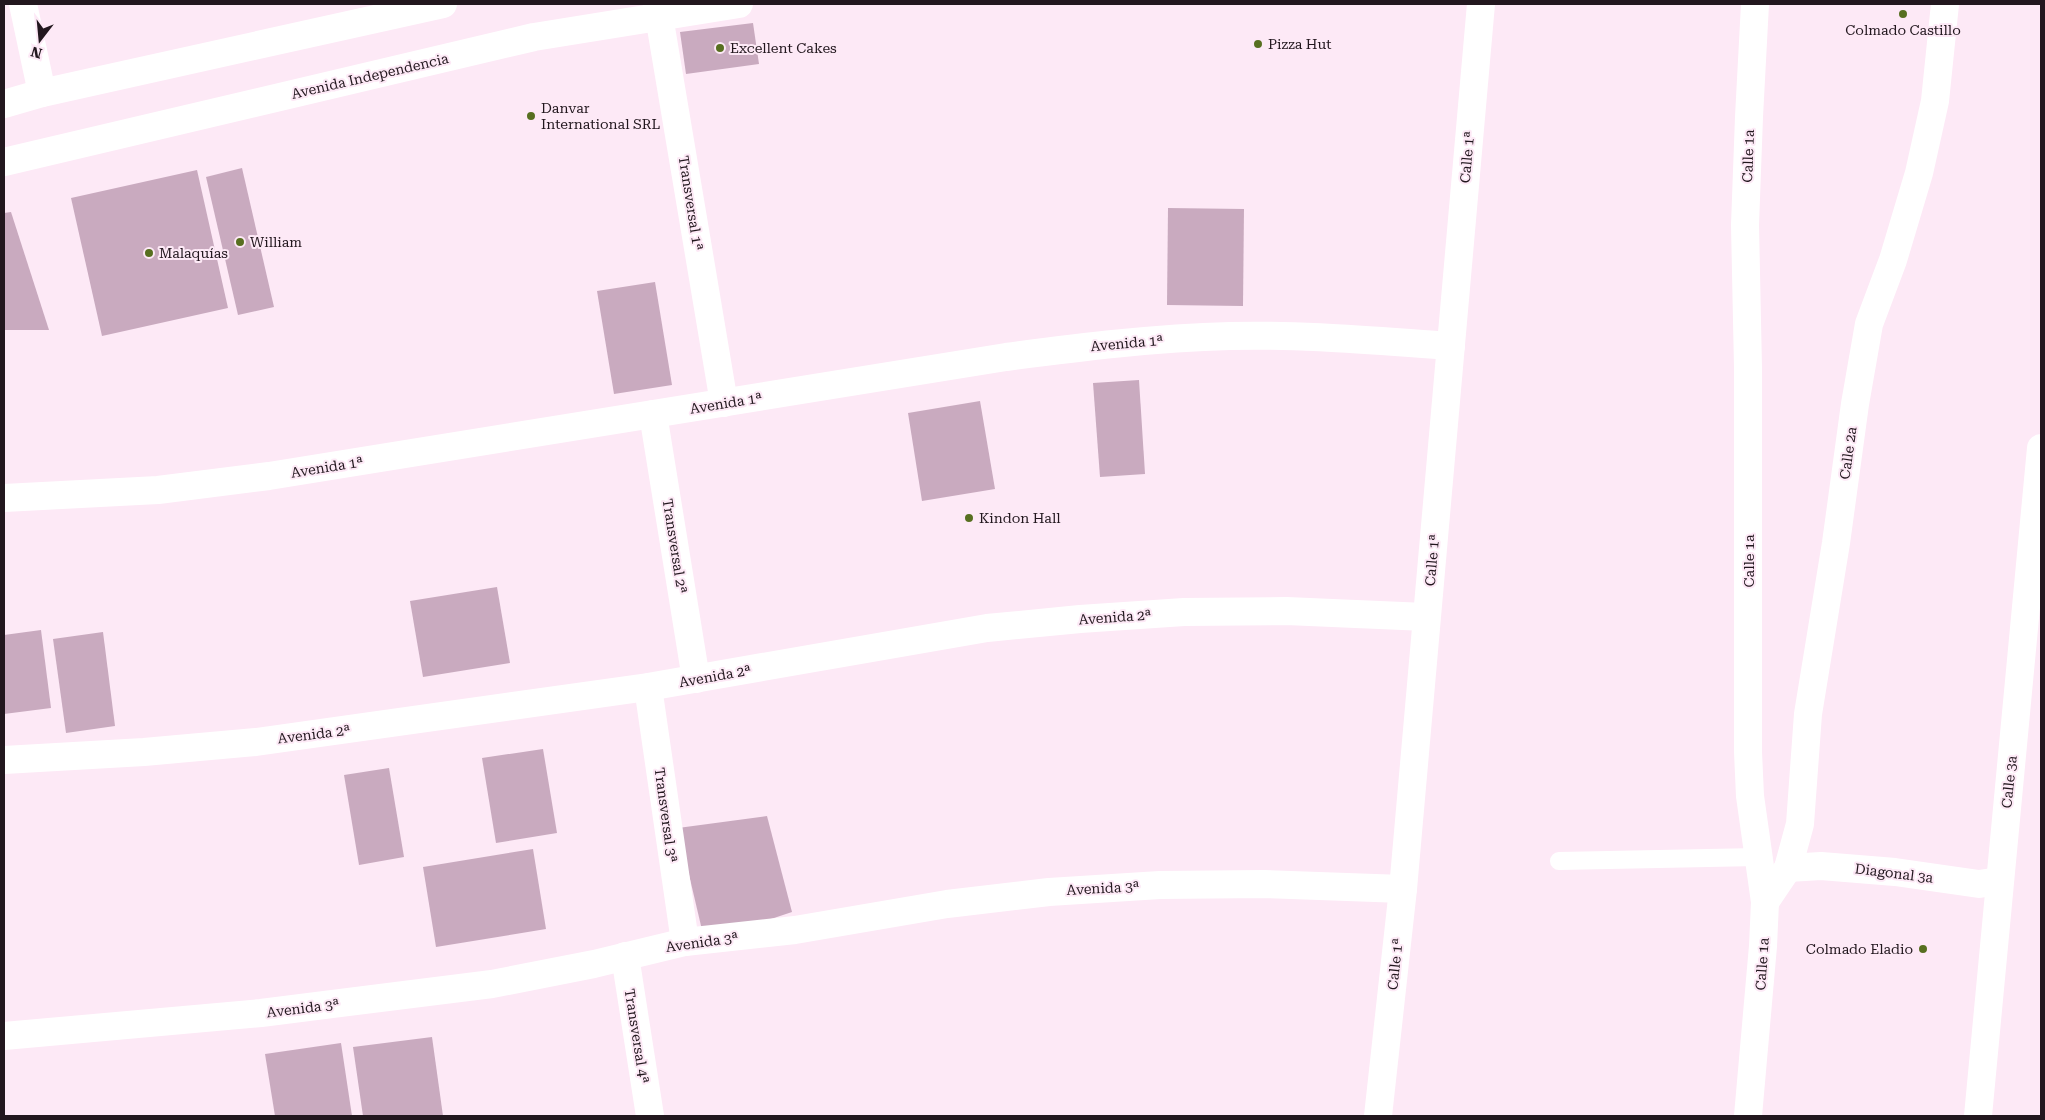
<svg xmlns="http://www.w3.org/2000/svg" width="2045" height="1120" viewBox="0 0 2045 1120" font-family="'Roboto Serif',serif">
  <rect width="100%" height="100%" fill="#fde9f6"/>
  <g fill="#c9aabf">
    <path d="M753,23L759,64L686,74L680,32Z"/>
    <path d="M242,168L274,307L238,315L206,177Z"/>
    <path d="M197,170L228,308L102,336L71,198Z"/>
    <path d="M1168,208L1244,209L1243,306L1167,305Z"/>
    <path d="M11,212L49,330H4V213Z"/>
    <path d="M655,282L672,385L614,394L597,291Z"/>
    <path d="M1139,380L1145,474L1100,477L1093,383Z"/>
    <path d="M980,401L995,489L922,501L908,413Z"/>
    <path d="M497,587L510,663L423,677L410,601Z"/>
    <path d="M41,630L51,708L4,714V635Z"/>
    <path d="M103,632L115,726L66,733L53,639Z"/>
    <path d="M543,749L557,833L496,843L482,758Z"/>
    <path d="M389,768L404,857L359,865L344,775Z"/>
    <path d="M767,816L792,912L756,924L702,930L678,828Z"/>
    <path d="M533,849L546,929L436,947L423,867Z"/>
    <path d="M432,1037L443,1116H363L353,1047Z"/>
    <path d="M341,1043L352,1116H275L265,1054Z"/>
  </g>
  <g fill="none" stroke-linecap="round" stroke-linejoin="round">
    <path stroke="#fff" stroke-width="18" d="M1559,861L1758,857"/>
    <g stroke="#fff" stroke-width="28">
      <path d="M23,4L42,93"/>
      <path d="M657,4L724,403"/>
      <path d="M653,414L696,679"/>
      <path d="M4,498L158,490L269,476L1006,357C1081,347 1155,338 1230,336C1304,334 1377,341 1451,346"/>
      <path d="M648,687L685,942"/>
      <path d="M4,760L144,752L256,742L648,687L987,628L1080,619L1184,612L1286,611L1426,617"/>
      <path d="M1788,868L1821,866L1895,872L1979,884L1999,881"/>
      <path d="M1765,902L1788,868L1800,824L1808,714L1836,543L1855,404L1869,324L1893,260L1919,173L1935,101L1945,4"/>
      <path d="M625,956L650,1116"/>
      <path d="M4,1036L261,1013L492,984L594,964L685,942L795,930L947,904L1049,892L1160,885L1264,884L1403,889"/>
      <path d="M1378,1116L1403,889L1481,4"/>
      <path d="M1748,1116L1763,946L1765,902L1750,796L1748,752V368L1745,225L1749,117L1755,4"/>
      <path d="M1978,1116L2041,448"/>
    </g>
    <g stroke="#fff" stroke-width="28">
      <path d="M4,104L42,93L443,4"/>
      <path d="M4,162L534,37L739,4"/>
    </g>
  </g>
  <g fill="#576f20" stroke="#fde9f6" stroke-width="2">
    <circle cx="1903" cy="14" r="5"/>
    <circle cx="1258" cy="44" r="5"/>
    <circle cx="720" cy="48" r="5"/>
    <circle cx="531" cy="116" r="5"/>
    <circle cx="240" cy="242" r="5"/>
    <circle cx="149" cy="253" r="5"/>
    <circle cx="969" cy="518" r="5"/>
    <circle cx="1923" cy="949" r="5"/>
  </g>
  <g text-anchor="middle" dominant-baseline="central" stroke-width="4" stroke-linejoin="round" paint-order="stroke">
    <g font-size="14" fill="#22171e" stroke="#fde9f6" text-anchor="start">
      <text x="1903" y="30" text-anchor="middle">Colmado Castillo</text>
      <text x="1268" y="44">Pizza Hut</text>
      <text x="730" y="48">Excellent Cakes</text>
      <text x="541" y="108">Danvar<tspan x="541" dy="16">International SRL</tspan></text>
      <text x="250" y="242">William</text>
      <text x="159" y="253">Malaquías</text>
      <text x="979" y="518">Kindon Hall</text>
      <text x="1913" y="949" text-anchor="end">Colmado Eladio</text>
    </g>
    <g font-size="14" fill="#22171e" stroke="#fde9f6">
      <text transform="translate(370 76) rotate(-13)">Avenida Independencia</text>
      <text transform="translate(1748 156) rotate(-88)">Calle 1a</text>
      <text transform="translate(1467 157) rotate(-85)">Calle 1ª</text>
      <text transform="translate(691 203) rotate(81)">Transversal 1ª</text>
      <text transform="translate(1127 343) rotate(-5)">Avenida 1ª</text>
      <text transform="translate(726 403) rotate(-9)">Avenida 1ª</text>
      <text transform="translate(1848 453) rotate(-82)">Calle 2a</text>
      <text transform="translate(327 467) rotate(-9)">Avenida 1ª</text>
      <text transform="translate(675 546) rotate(81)">Transversal 2ª</text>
      <text transform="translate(1432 560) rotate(-85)">Calle 1ª</text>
      <text transform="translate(1749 561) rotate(-90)">Calle 1a</text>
      <text transform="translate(1115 617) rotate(-4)">Avenida 2ª</text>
      <text transform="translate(715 676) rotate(-10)">Avenida 2ª</text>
      <text transform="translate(314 734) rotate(-7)">Avenida 2ª</text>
      <text transform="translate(2009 782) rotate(-84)">Calle 3a</text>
      <text transform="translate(666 815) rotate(82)">Transversal 3ª</text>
      <text transform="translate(1894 873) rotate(7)">Diagonal 3a</text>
      <text transform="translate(1103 888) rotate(-3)">Avenida 3ª</text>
      <text transform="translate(702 942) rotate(-8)">Avenida 3ª</text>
      <text transform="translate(1395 964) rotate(-84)">Calle 1ª</text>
      <text transform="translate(1762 964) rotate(-86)">Calle 1a</text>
      <text transform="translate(303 1008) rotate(-7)">Avenida 3ª</text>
      <text transform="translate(637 1036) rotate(81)">Transversal 4ª</text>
    </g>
  </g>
  <rect width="2045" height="1120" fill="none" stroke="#22171e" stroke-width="10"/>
  <g transform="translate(40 40) rotate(196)" stroke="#fde9f6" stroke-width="4" paint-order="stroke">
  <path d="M0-4L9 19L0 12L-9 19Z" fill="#22171e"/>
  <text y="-8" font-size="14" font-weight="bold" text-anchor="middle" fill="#22171e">N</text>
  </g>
</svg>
